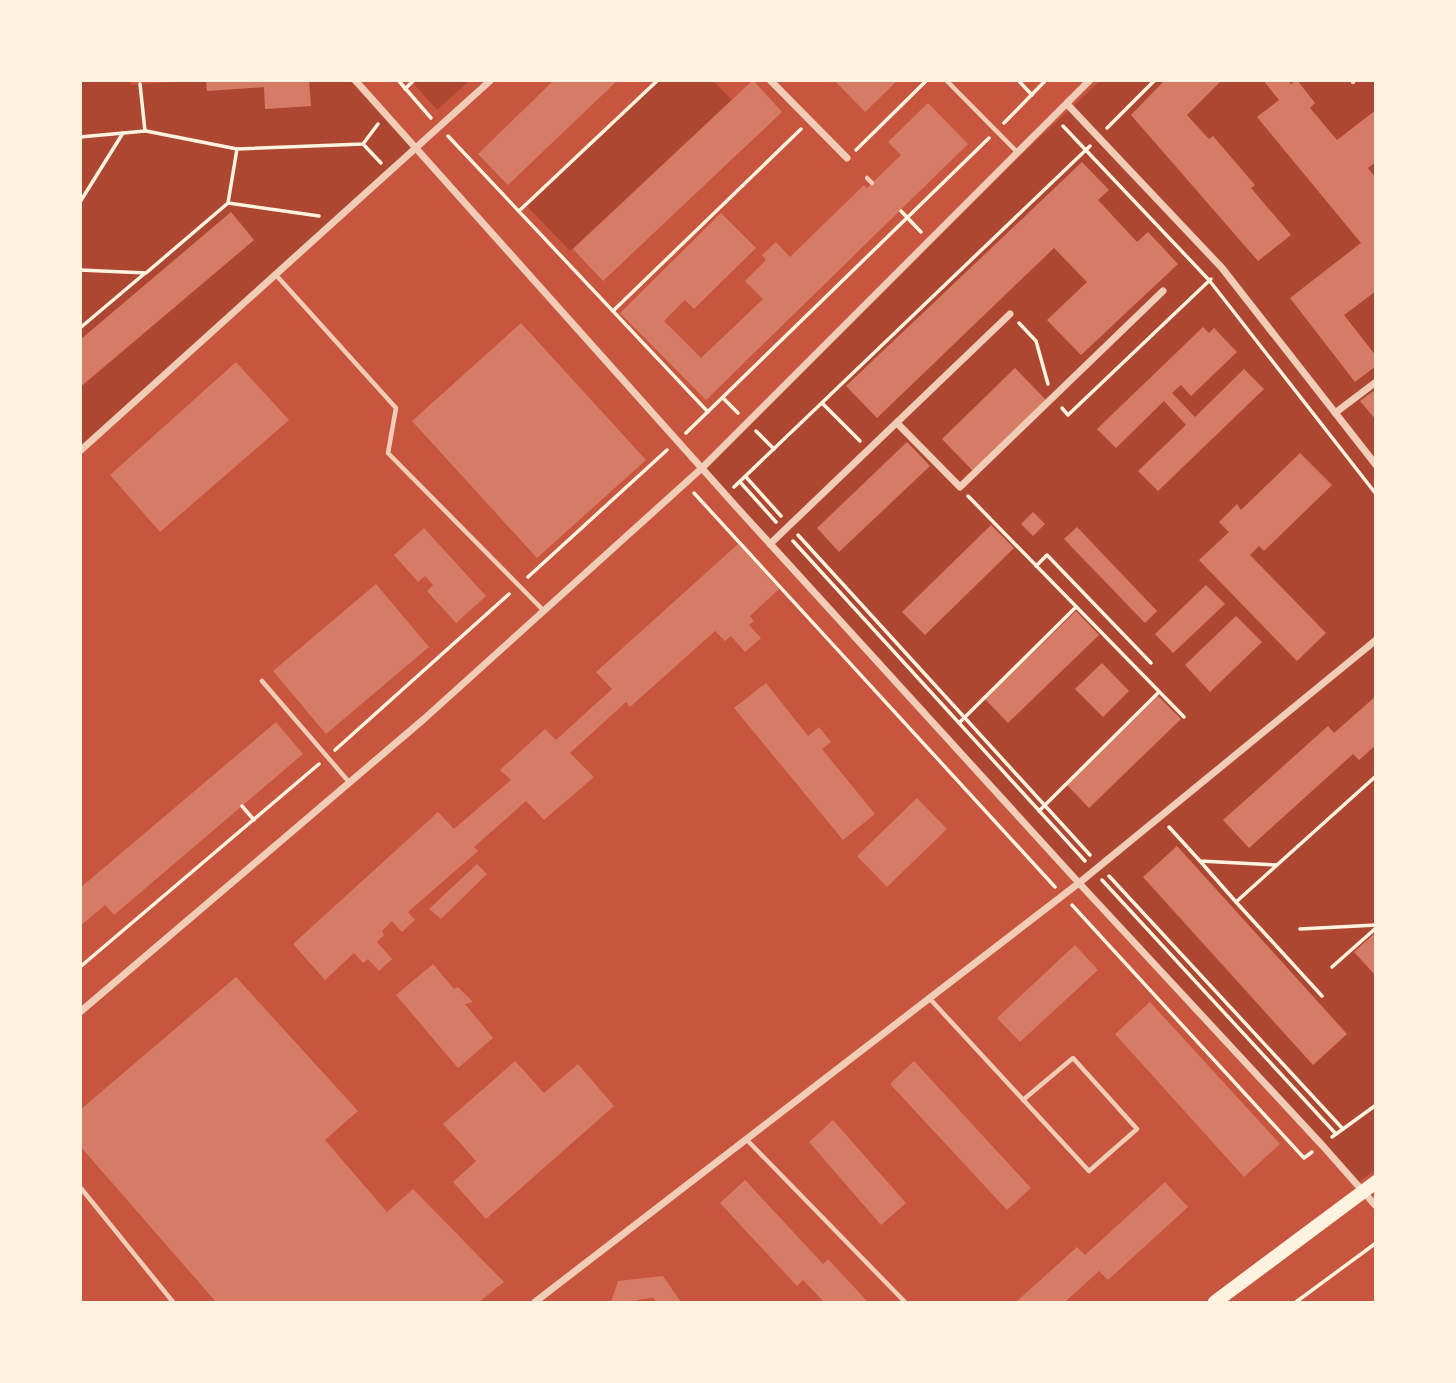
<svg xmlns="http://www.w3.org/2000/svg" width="1456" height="1383" viewBox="0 0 1456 1383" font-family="Commissioner,sans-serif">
  <rect width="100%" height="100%" fill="#c8553d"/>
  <g fill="#ae4732">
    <path d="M418,80H469V81L437,110L414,84Z"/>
    <path d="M81,81H130L131,85L172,82V81H206L207,91L264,87L266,109L310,106L309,81H350L412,148L81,448V387L254,240L230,213L81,339Z"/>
    <path d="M659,81H713L732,100L570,251L526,205Z"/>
    <path d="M1100,81H1375V1170L1359,1182L1081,881L706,469L1020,156Z"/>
  </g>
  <g fill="#d67c66">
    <path d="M206,80H309L311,106L265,109L264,87L207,91Z"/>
    <path d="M554,80H618L508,185L478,154Z"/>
    <path d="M753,80L782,112L603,281L573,249Z"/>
    <path d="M834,80H898L865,112Z"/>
    <path d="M1165,80H1222L1187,115L1209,139L1213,136L1255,185L1251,188L1291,235L1258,261L1131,115Z"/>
    <path d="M1263,80H1287L1291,84L1297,80L1315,103L1310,108L1337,140L1376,110V162L1368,168L1376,178V291L1344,315L1376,356V366L1355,382L1290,298L1361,243L1257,117L1279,100Z"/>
    <path d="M928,103L968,144L706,400L620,313L721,213L756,248L694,309L685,300L664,321L701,358L763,299L745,281L766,260L762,255L776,242L790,257L864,185L867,188L901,155L888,142Z"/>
    <path d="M1082,162L1109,190L1098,200L1137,242L1148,232L1178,264L1081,355L1047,320L1087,282L1054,248L877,418L846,386Z"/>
    <path d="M231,212L254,240L80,387V340Z"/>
    <path d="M521,323L646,460L537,558L412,421Z"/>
    <path d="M1203,327L1209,333L1214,328L1237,352L1191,396L1181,385L1172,393L1195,417L1244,369L1264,389L1158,491L1138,471L1186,425L1164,401L1116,448L1097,429Z"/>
    <path d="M236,362L289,420L160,532L110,475Z"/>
    <path d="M1015,368L1046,400L973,471L942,439Z"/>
    <path d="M1376,389V420L1360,401Z"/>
    <path d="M907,442L930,466L839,552L817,528Z"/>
    <path d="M1300,453L1332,485L1264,551L1259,546L1250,555L1326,633L1297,661L1199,560L1229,532L1219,522L1237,504L1241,510Z"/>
    <path d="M1033,512L1045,524L1033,536L1021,524Z"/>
    <path d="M991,525L1014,548L925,635L902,612Z"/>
    <path d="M1077,527L1157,611L1145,623L1064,539Z"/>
    <path d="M424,528L486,596L456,623L427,591L433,585L425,576L418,582L394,555Z"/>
    <path d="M738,544L779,589L750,616L754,621L749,625L761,638L745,652L731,636L725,641L715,631L630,707L626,702L570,753L594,777L544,820L526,801L474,847L478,851L408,912L415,920L402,932L392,921L382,931L384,935L377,942L392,959L379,971L368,959L363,963L354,953L325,980L293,944L438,812L454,829L511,780L500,770L545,729L556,740L612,689L596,672Z"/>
    <path d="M376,584L429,647L326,734L273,671Z"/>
    <path d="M1206,585L1225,604L1173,653L1155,634Z"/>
    <path d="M1076,611L1099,635L1008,723L985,699Z"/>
    <path d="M1236,616L1262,642L1210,692L1185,665Z"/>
    <path d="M1102,663L1129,691L1103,717L1075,689Z"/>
    <path d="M766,683L808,736L819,727L831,742L822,749L875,814L843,840L734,708Z"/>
    <path d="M1158,696L1181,719L1089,808L1067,785Z"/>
    <path d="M1376,696V745L1359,760L1353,754L1249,848L1223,820L1328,726L1334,733Z"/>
    <path d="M276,722L303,754L114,915L105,905L80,926V888Z"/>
    <path d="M917,798L947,829L887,887L857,856Z"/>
    <path d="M1177,846L1347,1034L1313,1065L1143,877Z"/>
    <path d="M477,864L487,874L441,919L429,909Z"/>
    <path d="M1376,932V976L1354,952Z"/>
    <path d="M1075,945L1098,970L1020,1042L997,1018Z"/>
    <path d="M433,964L454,989L458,987L473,1002L465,1004L493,1038L458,1068L396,995Z"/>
    <path d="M236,977L358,1111L325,1140L387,1212L413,1189L504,1282L479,1302H216L80,1146V1110Z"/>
    <path d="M1150,1002L1280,1144L1244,1177L1115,1034Z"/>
    <path d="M515,1061L544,1093L578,1064L614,1106L486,1219L453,1182L476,1161L443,1124Z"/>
    <path d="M914,1061L1031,1188L1007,1210L890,1084Z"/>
    <path d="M833,1120L906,1203L881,1225L809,1142Z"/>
    <path d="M745,1180L823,1264L828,1259L868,1302H824L803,1280L797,1286L720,1203Z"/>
    <path d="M1165,1182L1188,1207L1108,1280L1099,1271L1065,1302H1016L1077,1247L1085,1255Z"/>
    <path d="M663,1276L681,1302H657L653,1298L637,1300L636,1302H611L618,1281Z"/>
  </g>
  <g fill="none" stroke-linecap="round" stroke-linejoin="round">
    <g stroke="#fff3e0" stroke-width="3.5">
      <path d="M398,80L431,118"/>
      <path d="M1018,80L1032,95"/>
      <path d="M405,89L414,80"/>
      <path d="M1004,123L1046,80"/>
      <path d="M1063,126L1209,280L1376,494"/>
      <path d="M1107,128L1155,80"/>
      <path d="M146,131L237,149"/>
      <path d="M448,136L708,412"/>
      <path d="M80,137L145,131L140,84"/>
      <path d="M363,144L381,163"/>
      <path d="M856,150L927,80"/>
      <path d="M80,202L123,133"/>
      <path d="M228,203L319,216"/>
      <path d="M519,211L658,80"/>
      <path d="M901,211L921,232"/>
      <path d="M80,270L146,273L228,203L237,149L363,144L378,124"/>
      <path d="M613,311L801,129"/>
      <path d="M1019,323L1036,341L1048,384"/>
      <path d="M80,328L144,274"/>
      <path d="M724,399L738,413"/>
      <path d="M822,403L860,441"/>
      <path d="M1062,408L1068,415L1211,279"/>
      <path d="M756,431L774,449"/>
      <path d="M686,433L989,138"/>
      <path d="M746,477L781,516"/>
      <path d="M740,482L776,522"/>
      <path d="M734,487L1090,146"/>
      <path d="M694,493L1055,887"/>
      <path d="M968,496L1184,717"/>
      <path d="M798,535L1090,855"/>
      <path d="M793,541L1085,861"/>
      <path d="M1036,566L1047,555L1151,663"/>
      <path d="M528,577L667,450"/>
      <path d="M959,723L1076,607"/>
      <path d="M335,750L509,594"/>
      <path d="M242,806L254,820"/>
      <path d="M1039,811L1159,692"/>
      <path d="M1169,827L1200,861L1277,865L1376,776"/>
      <path d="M1200,861L1236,902L1277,865"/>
      <path d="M1109,876L1343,1129"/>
      <path d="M1102,880L1336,1134"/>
      <path d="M1236,902L1322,996"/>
      <path d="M1072,905L1304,1158L1312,1152"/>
      <path d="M1300,929L1376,925"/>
      <path d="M80,967L319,764"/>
      <path d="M1332,967L1376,928"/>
      <path d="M1332,1137L1376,1105"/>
      <path d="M1296,1302L1376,1243"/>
    </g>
    <g stroke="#f1ccb7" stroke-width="4.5">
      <path d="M946,80L1018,153"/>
      <path d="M1353,80V82"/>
      <path d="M867,178L872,183"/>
      <path d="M276,275L396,408L388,453L544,611"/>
      <path d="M262,681L349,782"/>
      <path d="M930,999L1089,1171L1137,1129L1073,1058L1023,1100"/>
      <path d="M747,1140L905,1302"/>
      <path d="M80,1187L173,1302"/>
    </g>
    <g stroke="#f1ccb7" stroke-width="7">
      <path d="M355,80L741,512L1079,883L1322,1145L1376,1206"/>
      <path d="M770,80L847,158"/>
      <path d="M1067,104L1222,268L1376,465"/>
      <path d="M1335,413L1376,382"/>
      <path d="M897,423L960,487L1163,291"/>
      <path d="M80,451L491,80"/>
      <path d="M770,544L1010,314"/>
      <path d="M80,1012L424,719L702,468L1090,80"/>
      <path d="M535,1302L1079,883L1376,640"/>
    </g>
    <path stroke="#fff3e0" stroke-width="14" d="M1215,1302L1376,1182"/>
  </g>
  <rect width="1456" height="1383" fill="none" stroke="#fff3e0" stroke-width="164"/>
</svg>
